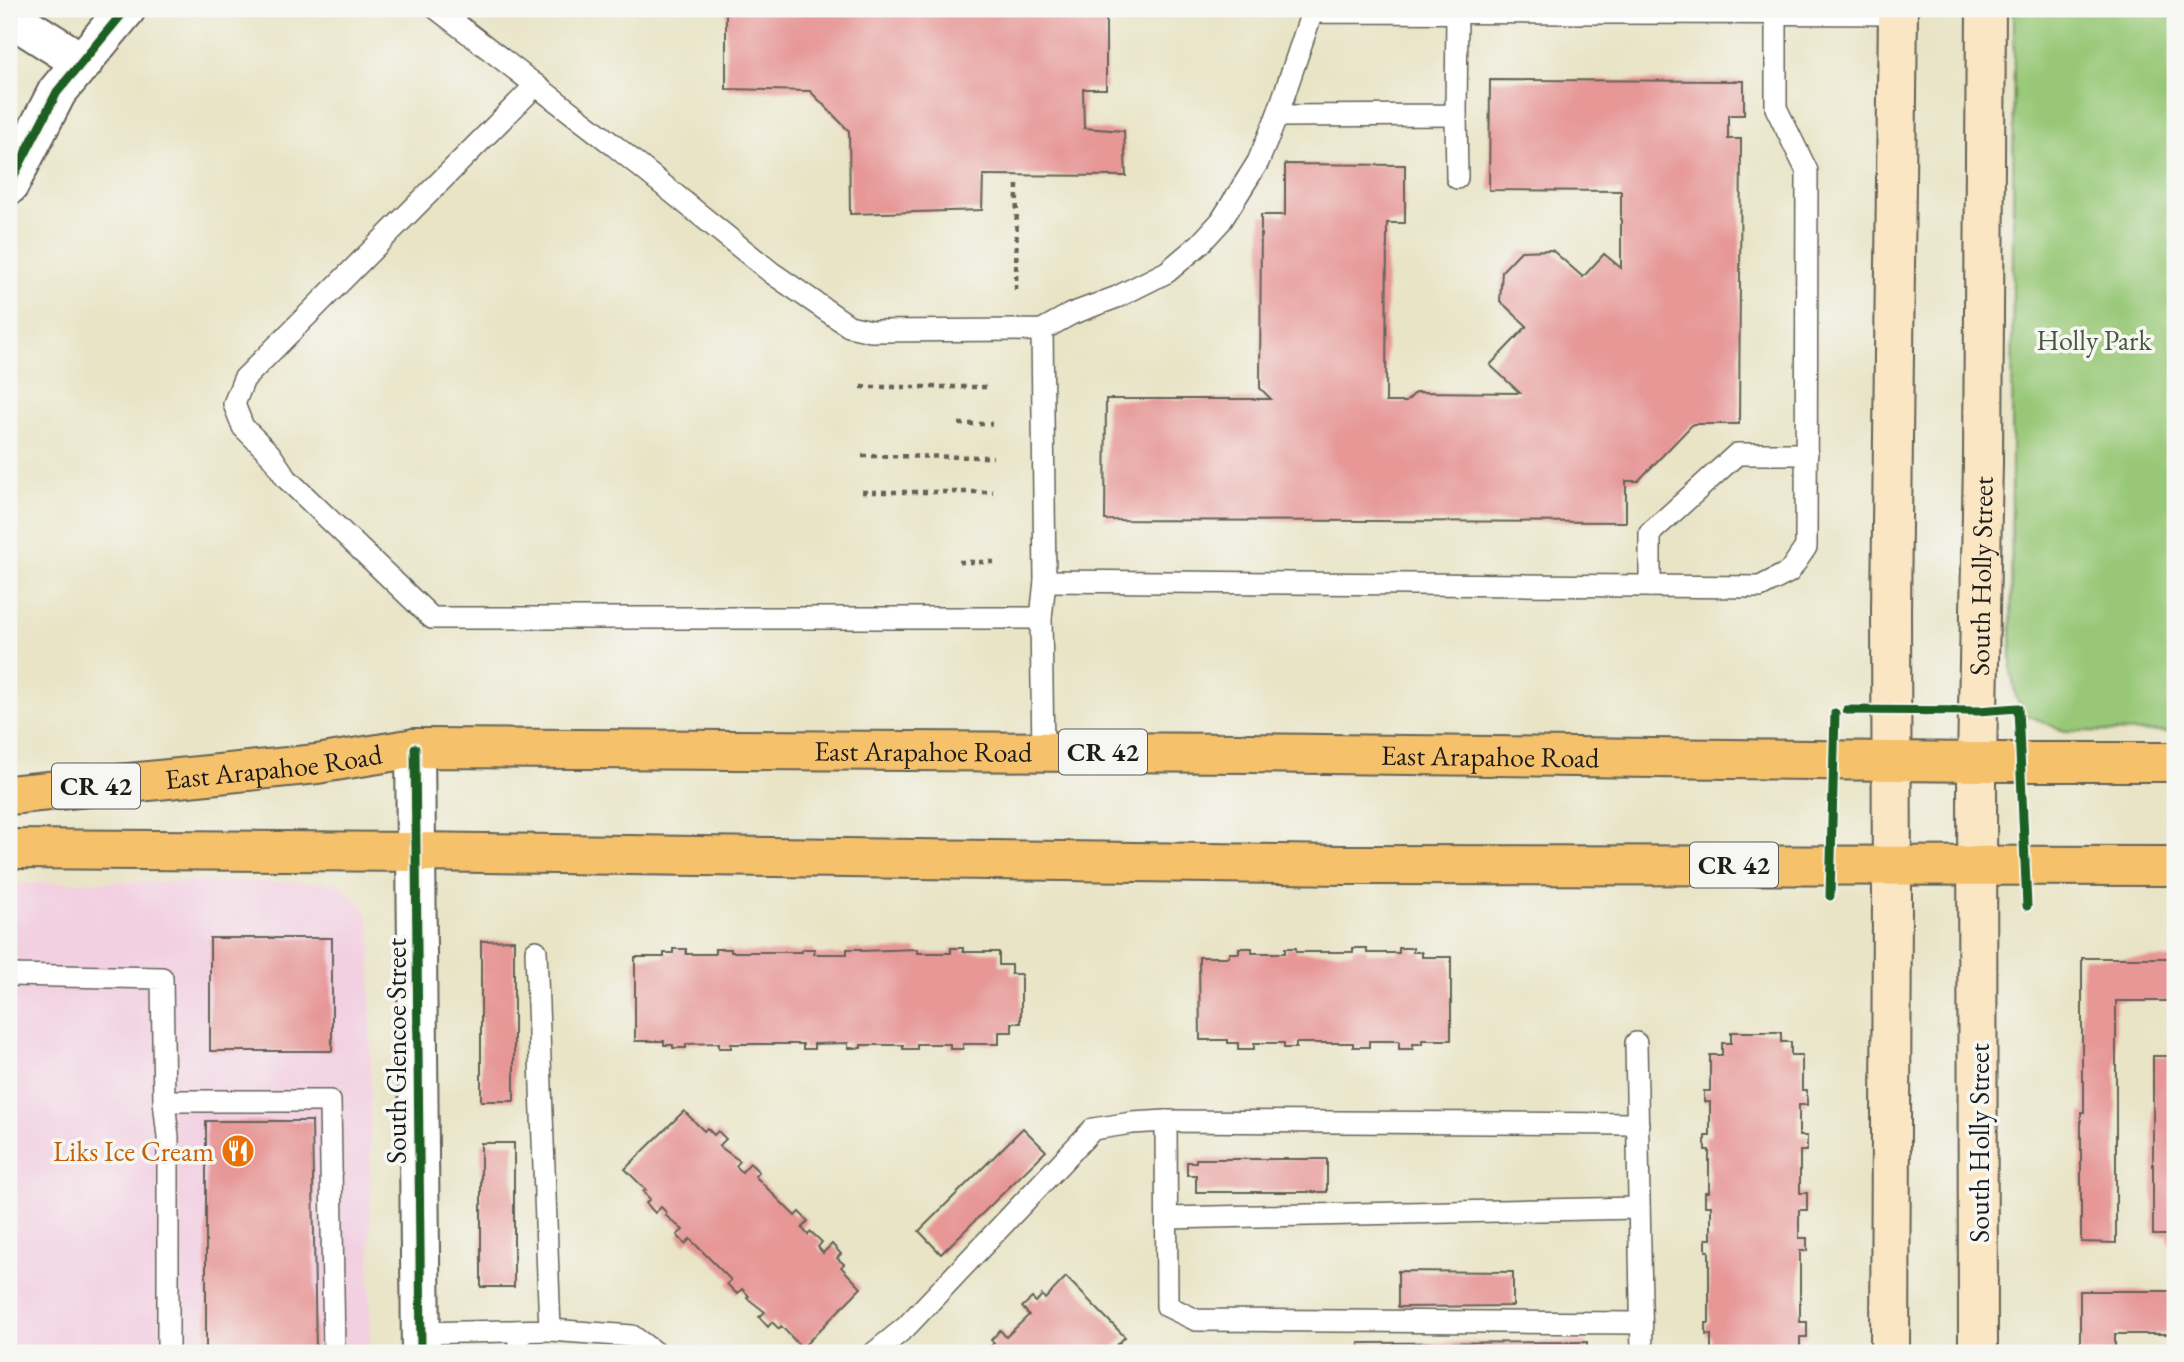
<svg xmlns="http://www.w3.org/2000/svg" width="2184" height="1362" viewBox="0 0 2184 1362" font-family="'EB Garamond',serif">
  <rect width="100%" height="100%" fill="#f6f6f2"/>
  <filter id="ink" filterUnits="userSpaceOnUse"><feTurbulence type="fractalNoise" baseFrequency=".0143" numOctaves="2"/><feDisplacementMap in="SourceGraphic" scale="14" xChannelSelector="R" yChannelSelector="G"/><feConvolveMatrix kernelMatrix="1 2 1 2 8 2 1 2 1" color-interpolation-filters="sRGB"/></filter>
  <filter id="wash" filterUnits="userSpaceOnUse"><feTurbulence type="fractalNoise" baseFrequency=".00686" numOctaves="4" result="noise"/><feDisplacementMap in="SourceGraphic" scale="28" xChannelSelector="R" yChannelSelector="G"/><feGaussianBlur stdDeviation="1.57" result="paint"/><feColorMatrix in="noise" values="0 0 0 0 0 0 0 0 0 0 0 0 0 0 0 0 0 1.4 0 .05"/><feComposite in="paint" operator="in"/></filter>
  <g filter="url(#wash)">
    <rect width="100%" height="100%" fill="#e9e4c6"/>
    <path fill="#f2cfe1" d="M79,882H329L342,886L362,904L371,928L370,1353H9V884Z"/>
    <path fill="#98c877" stroke="#5a724a" stroke-width="2" d="M2014,9H2175V732L2064,731L2025,714L2016,697L2011,671Z"/>
    <g id="blocks">
      <g fill="#e69796">
        <path d="M726,9H1106V89H1083L1084,128L1124,131L1126,176L983,175L982,210L850,214L849,131L810,91L726,89Z"/>
        <path d="M1490,80L1744,81V115H1728V139H1741L1739,424H1693L1638,481H1626V522L1105,520L1106,399H1271L1260,388L1261,215H1285V164L1405,165V223H1387L1386,402H1406L1416,392L1520,393L1490,365L1527,326L1500,301L1502,271L1521,251L1552,250L1583,277L1604,254L1621,268V191L1489,190Z"/>
        <rect x="210" y="938" width="122" height="113"/>
        <path d="M514,940V1101H481V941Z"/>
        <path d="M951,948H963V952H999V965H1011V974H1021V1023H1012V1032H999V1044H963V1049H950V1044H917V1049H903V1045H861V1048H848V1043L814,1044V1049H803V1044H731V1048H719V1043L686,1044V1048H673V1045H664V1041H635V957H664V953H673V949H686V954H715V949H731V952H802V949H814V954H847V949H861V951L917,949V953H951Z"/>
        <path d="M1239,948H1252V953H1285V948H1296V952H1353V948H1367V953H1399V948H1413V952H1422V957H1451V1040H1422V1044H1413V1049H1399V1041H1369V1047H1353V1043H1296V1048H1284V1043H1254V1049H1238V1043H1228V1040H1200L1199,957H1229V953H1239Z"/>
        <path d="M2082,958H2175V1001H2116V1243L2081,1242V1112H2084V1081H2082Z"/>
        <path d="M1731,1032H1781V1042H1791V1055H1802V1090H1807V1105H1799V1136H1807V1151H1800V1193H1807V1210H1799V1238H1807V1251H1800V1322H1807V1337H1800V1353H1711V1335H1706V1323H1709V1251H1706V1239H1711V1206H1705V1192H1709V1150H1705V1136H1710V1102H1704V1091H1710V1055H1722V1043H1731Z"/>
        <path d="M2169,1039H2175V1244H2168V1235H2153V1056H2169Z"/>
        <path d="M684,1111L704,1131L707,1128L714,1135L718,1131L726,1139L719,1146L740,1161L736,1166L742,1172L750,1163L759,1172L755,1176L795,1216L799,1212L808,1221L802,1228L808,1235L811,1232L822,1242L818,1247L823,1253L832,1244L841,1254L837,1258L844,1264L841,1267L861,1288L802,1348L781,1326L779,1329L772,1322L768,1327L759,1317L765,1312L747,1298L749,1296L742,1289L737,1294L727,1284L731,1280L690,1239L685,1244L677,1235L683,1230L665,1215L667,1213L661,1207L655,1213L646,1203L650,1199L643,1192L646,1190L625,1169Z"/>
        <path d="M206,1121H312L316,1353H206Z"/>
        <path d="M1023,1128L1046,1151L941,1254L919,1231Z"/>
        <rect x="481" y="1143" width="33" height="144"/>
        <path d="M1196,1159H1327V1192H1196V1175H1187V1162H1196Z"/>
        <path d="M1398,1271L1513,1272V1306L1398,1307Z"/>
        <path d="M1066,1277L1125,1337L1109,1353H984L994,1343L991,1340L1000,1330L1006,1337L1029,1315L1022,1307L1032,1298L1036,1302L1042,1295L1045,1299Z"/>
        <path d="M2080,1291H2175V1334H2115V1353H2080Z"/>
        <path d="M1587,1342V1353H1359V1343Z"/>
      </g>
    </g>
  </g>
  <g filter="url(#ink)">
    <use href="#blocks" fill-opacity="0" stroke="#646258" stroke-width="2"/>
    <g fill="none" stroke-linecap="round" stroke-linejoin="round">
      <defs>
        <g id="lane">
          <path d="M437,9L616,147L772,273L849,326L871,331L1042,330L1071,314L1117,297L1167,272L1200,244L1221,221L1258,162L1277,116L1312,12L1898,14"/>
          <path d="M536,85L244,379L234,404L243,427L270,454L287,479L432,618H1041"/>
          <path d="M1456,115L1457,178"/>
          <path d="M1277,116L1456,115L1457,12"/>
          <path d="M1042,330L1045,581L1041,618L1043,752"/>
          <path d="M1045,581L1760,587L1789,572L1806,547L1807,171L1776,108V14"/>
          <path d="M1650,586V533L1737,454H1807"/>
          <path d="M9,975L162,978L164,1101L168,1137V1353"/>
          <path d="M1636,1043L1642,1353"/>
          <path d="M164,1101H330L334,1353"/>
          <path d="M1166,1121L1167,1306L1196,1320L1641,1323"/>
          <path d="M1167,1218L1639,1208"/>
          <path d="M550,1330L632,1336L655,1353"/>
          <path d="M518,1331L520,1353"/>
          <path d="M421,1333L550,1330L536,951"/>
          <path d="M874,1353L906,1327L1093,1129L1132,1123L1166,1121L1638,1124"/>
        </g>
        <g id="street">
          <path d="M9,16L83,63"/>
          <path d="M9,185L57,92L126,9"/>
          <path d="M415,748L421,1353"/>
        </g>
        <g id="secondary">
          <path d="M1890,1353L1892,900L1891,611L1898,9"/>
          <path id="s1" d="M1978,1353L1977,762L1983,462L1986,9"/>
        </g>
        <g id="primary">
          <path id="s2" d="M9,795L317,764L415,748L1248,753L1977,762H2175"/>
          <path d="M9,849L417,852L1344,865L2175,866"/>
        </g>
      </defs>
      <use href="#lane" stroke="#646258" stroke-width="24"/>
      <use href="#street" stroke="#646258" stroke-width="42"/>
      <use href="#secondary" stroke="#646258" stroke-width="42"/>
      <use href="#primary" stroke="#646258" stroke-width="42"/>
      <g stroke="#646258" stroke-width="4.5" stroke-dasharray="5 5" stroke-linecap="butt">
        <path d="M1016,290L1017,180"/>
        <path d="M861,387H991"/>
        <path d="M959,424H992"/>
        <path d="M862,456L993,457"/>
        <path d="M862,492H993"/>
        <path d="M959,562H994"/>
      </g>
      <use href="#lane" stroke="#fff" stroke-width="21"/>
      <use href="#street" stroke="#fff" stroke-width="38"/>
      <use href="#secondary" stroke="#fbe6c4" stroke-width="38"/>
      <use href="#primary" stroke="#f5c16b" stroke-width="38"/>
      <defs>
        <g id="cycleway">
          <path d="M9,185L57,92L126,9"/>
          <path d="M1847,710L1978,711L2018,708L2027,906"/>
          <path d="M415,748L421,1353"/>
          <path d="M1830,896L1835,713"/>
        </g>
      </defs>
      <use href="#cycleway" stroke="#f6f6f2" stroke-width="13"/>
      <use href="#cycleway" stroke="#1b5e20" stroke-width="9"/>
    </g>
  </g>
  <defs>
    <symbol id="restaurant-disc" viewBox="-11 -11 22 22"><circle r="9.5" fill="#e8710a" stroke="#f6f6f2"/><path d="M-5-6h1v4h1v-4h1v4h1v-4h1v5L-1.5 .5V6h-2V.5L-5-1ZM5-6V6H3V1.5H1.5Q1.5-4 5-6Z" fill="#fff"/></symbol>
  </defs>
  <g fill-rule="evenodd">
    <use href="#restaurant-disc" x="219" y="1132" width="38" height="38"/>
  </g>
  <g text-anchor="middle" dominant-baseline="central" stroke-width="7" stroke-linejoin="round" paint-order="stroke">
    <g fill="#f6f6f2" stroke="#5d5d5c" stroke-width="2">
      <rect x="1059" y="729.5" width="88" height="45" rx="5"/>
      <rect x="52" y="763.5" width="88" height="45" rx="5"/>
      <rect x="1690" y="842.5" width="88" height="45" rx="5"/>
    </g>
    <g font-size="26" font-weight="bold" fill="#1c1c1c">
      <text x="1103" y="752">CR 42</text>
      <text x="96" y="786">CR 42</text>
      <text x="1734" y="865">CR 42</text>
    </g>
    <g font-size="28" fill="#47583c" stroke="#f6f6f2">
      <text x="2094" y="340">Holly Park</text>
    </g>
    <g font-size="28" fill="#1c1c1c" stroke="#f6f6f2">
      <text stroke="none"><textPath href="#s1" startOffset="777">South Holly Street</textPath></text>
      <text stroke="none"><textPath href="#s2" startOffset="917">East Arapahoe Road</textPath></text>
      <text stroke="none"><textPath href="#s2" startOffset="1484">East Arapahoe Road</textPath></text>
      <text stroke="none"><textPath href="#s2" startOffset="266">East Arapahoe Road</textPath></text>
      <text transform="translate(396 1051) rotate(-90)">South Glencoe Street</text>
      <text transform="translate(1979 1143) rotate(-90)">South Holly Street</text>
    </g>
    <g font-size="28" fill="#c56008" stroke="#f6f6f2" text-anchor="end">
      <text x="214" y="1151">Liks Ice Cream</text>
    </g>
  </g>
  <rect width="2184" height="1362" fill="none" stroke="#f6f6f2" stroke-width="35"/>
</svg>
